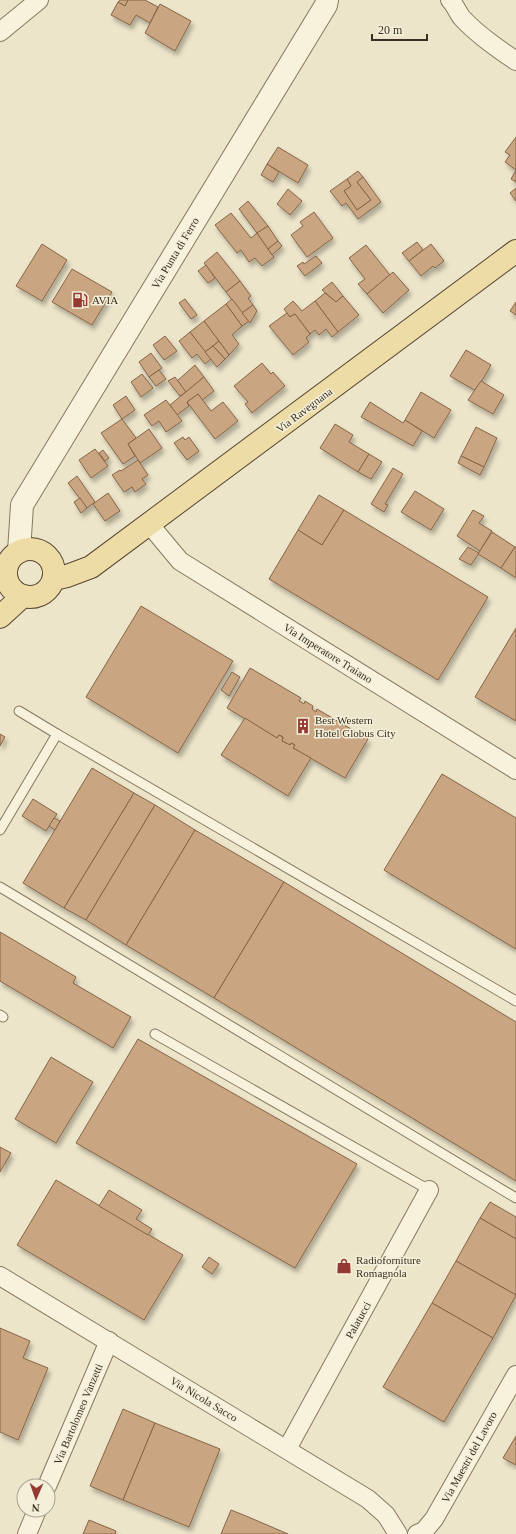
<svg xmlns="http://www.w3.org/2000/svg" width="516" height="1534" viewBox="0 0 516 1534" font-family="Georgia,serif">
  <defs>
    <filter id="shadow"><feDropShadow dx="2.5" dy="4.5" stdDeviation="2" flood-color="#0004"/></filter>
  </defs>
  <rect width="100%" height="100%" fill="#ede5ca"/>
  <g fill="#c9a582" stroke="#866546" filter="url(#shadow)">
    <path d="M120,0H128L125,6L118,2Z"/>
    <path d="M128,0H145L158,7L150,23L136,15L130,25L111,15L118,2L125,6Z"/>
    <path d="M160,4L191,21L175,51L145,33Z"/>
    <path d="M516,137V182L511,179L516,170L505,162L510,155L505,152Z"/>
    <path d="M278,147L308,165L298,183L267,164Z"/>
    <path d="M267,164L279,172L273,182L261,175Z"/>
    <path d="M358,171L363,177L357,182L371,200L357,210L344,191L351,186L347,179Z"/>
    <path d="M363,177L381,202L358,219L346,203L342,206L330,191L347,179L351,186L344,191L357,210L371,200L357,182Z"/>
    <path d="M516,188V201L510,193Z"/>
    <path d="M288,189L302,201L290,215L277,204Z"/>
    <path d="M248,201L268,226L257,233L239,209Z"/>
    <path d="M314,212L333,238L307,257L291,235L303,226L300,222Z"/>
    <path d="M231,213L251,238L257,233L274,257L262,266L255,258L249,262L241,250L237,253L215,225Z"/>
    <path d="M268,226L278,241L268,249L257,233Z"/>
    <path d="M278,241L282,246L272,255L268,249Z"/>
    <path d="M417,242L423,250L409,261L402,253Z"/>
    <path d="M42,244L67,260L42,301L16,286Z"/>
    <path d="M431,244L444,261L435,268L433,266L421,276L409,261Z"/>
    <path d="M366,245L390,275L367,294L358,284L365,279L349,258Z"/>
    <path d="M217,252L240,281L226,292L204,263Z"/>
    <path d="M316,256L322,263L305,276L297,266L303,262L304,264Z"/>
    <path d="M206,265L215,278L208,283L198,271Z"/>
    <path d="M72,269L112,292L92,325L52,302Z"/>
    <path d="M393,272L409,290L383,313L367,294Z"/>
    <path d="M240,281L251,296L248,298L253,305L242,313L226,292Z"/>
    <path d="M332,282L343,296L336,302L322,290Z"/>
    <path d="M325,293L336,302L343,296L359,315L338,332L315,301Z"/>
    <path d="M185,299L197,315L191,319L179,303Z"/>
    <path d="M232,299L249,321L242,326L226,304Z"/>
    <path d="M293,301L302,311L315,301L338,332L332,337L326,329L319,335L315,330L310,334L295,314L290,317L284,309Z"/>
    <path d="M516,302V315L510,311Z"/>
    <path d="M226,304L242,326L232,335L239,344L229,355L204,321Z"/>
    <path d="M253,305L257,311L250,323L242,313Z"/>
    <path d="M287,313L290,317L295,314L310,334L306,338L309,342L293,355L269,326Z"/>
    <path d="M204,321L219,341L205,352L190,332Z"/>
    <path d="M190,332L211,359L205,364L197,354L192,358L179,341Z"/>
    <path d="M165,336L177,351L164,360L153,345Z"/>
    <path d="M219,341L229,355L225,359L213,346Z"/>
    <path d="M213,346L225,359L217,367L205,352Z"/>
    <path d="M466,350L491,365L476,391L450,376Z"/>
    <path d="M151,353L162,368L149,377L139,362Z"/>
    <path d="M262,363L271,374L273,372L285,386L252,413L245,404L248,402L234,386Z"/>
    <path d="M195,365L204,377L186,392L177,381Z"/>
    <path d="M159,370L166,379L156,386L149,377Z"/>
    <path d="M142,374L153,388L141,397L131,382Z"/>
    <path d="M175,377L186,392L180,396L168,381Z"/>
    <path d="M204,377L214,391L202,400L198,394L187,402L189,406L177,415L170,405Z"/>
    <path d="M481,381L504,395L493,414L468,400Z"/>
    <path d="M421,392L451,410L434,438L405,420Z"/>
    <path d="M198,394L211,411L223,402L238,421L215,439L187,402Z"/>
    <path d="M126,396L135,410L122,419L113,405Z"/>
    <path d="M166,400L182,421L166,432L159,421L152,426L144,415Z"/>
    <path d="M370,402L403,423L405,420L422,431L413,446L361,417Z"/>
    <path d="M122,419L136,438L128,444L135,456L123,464L101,433Z"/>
    <path d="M335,424L353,435L349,442L369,454L358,472L320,448Z"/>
    <path d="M476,427L497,438L484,467L461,456Z"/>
    <path d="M149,429L162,448L140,463L128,444Z"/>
    <path d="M183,437L185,440L189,437L199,451L187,460L174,443Z"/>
    <path d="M95,449L108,466L91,478L79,460Z"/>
    <path d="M103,450L109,458L105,461L99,453Z"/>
    <path d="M369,454L382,462L371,479L358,472Z"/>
    <path d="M461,456L484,467L480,475L458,463Z"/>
    <path d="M138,460L148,475L142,479L146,484L135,492L132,487L124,492L112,475L120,470L121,471Z"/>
    <path d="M393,468L403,474L385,504L388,505L384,512L371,504Z"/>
    <path d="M77,476L95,502L87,508L68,483Z"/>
    <path d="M415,491L444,509L431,530L401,512Z"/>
    <path d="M108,493L120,511L105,521L93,504Z"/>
    <path d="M319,495L344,510L322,545L298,530Z"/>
    <path d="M80,498L87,508L81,513L74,502Z"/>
    <path d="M344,510L488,597L438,680L269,579L298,530L322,545Z"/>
    <path d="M473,510L484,516L479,523L492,531L480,551L457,536Z"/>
    <path d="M492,532L515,547L501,568L478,554Z"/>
    <path d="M468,547L479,553L471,565L459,559Z"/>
    <path d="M515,547H516V578L501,568Z"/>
    <path d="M141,606L233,661L178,753L86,697Z"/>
    <path d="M516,628V721L475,697Z"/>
    <path d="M250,668L301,698L299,701L304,704L305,701L313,706L312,709L316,712L317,709L368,739L345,778L293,748L295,745L291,743L290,745L282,741L283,737L279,735L277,738L227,708Z"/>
    <path d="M232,672L240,677L229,696L221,690Z"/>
    <path d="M245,718L277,738L279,735L283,737L282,741L290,745L291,743L295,745L293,748L311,758L288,796L221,755Z"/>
    <path d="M0,734L5,737L0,746Z"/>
    <path d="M92,768L134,793L64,908L23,883Z"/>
    <path d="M442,774L516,818V949L384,870Z"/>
    <path d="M134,793L155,805L86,920L64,908Z"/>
    <path d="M33,799L57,814L46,831L22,816Z"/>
    <path d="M155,805L195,830L126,945L86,920Z"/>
    <path d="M54,818L60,821L55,830L49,826Z"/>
    <path d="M195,830L284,882L214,998L126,945Z"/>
    <path d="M284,882L516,1022V1181L214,998Z"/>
    <path d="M0,932L76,977L73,983L131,1017L113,1048L0,981Z"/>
    <path d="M138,1039L357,1164L295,1268L76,1143Z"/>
    <path d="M51,1057L93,1082L56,1143L15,1119Z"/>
    <path d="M0,1147L11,1153L0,1172Z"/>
    <path d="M56,1180L183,1255L144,1320L17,1245Z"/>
    <path d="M109,1190L142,1210L136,1219L152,1229L148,1235L99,1206Z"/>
    <path d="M490,1202L516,1217V1239L480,1218Z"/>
    <path d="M480,1218L516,1239V1295L456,1261Z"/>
    <path d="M209,1257L219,1264L212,1274L202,1267Z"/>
    <path d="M456,1261L516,1295L493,1338L432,1303Z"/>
    <path d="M432,1303L493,1338L444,1422L383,1387Z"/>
    <path d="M0,1328L30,1341L23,1358L48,1368L18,1440L0,1432Z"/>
    <path d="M123,1409L155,1423L123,1500L90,1486Z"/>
    <path d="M155,1423L220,1449L189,1527L123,1500Z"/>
    <path d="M516,1436V1465L503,1458Z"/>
    <path d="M231,1510L246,1516L288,1534H221Z"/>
    <path d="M89,1520L116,1531L115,1534H83Z"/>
  </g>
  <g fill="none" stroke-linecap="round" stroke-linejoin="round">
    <defs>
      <g id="service">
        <path d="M19,711L57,734"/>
        <path d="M0,830L57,734L516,1001"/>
        <path d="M0,887L516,1198"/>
        <path d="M0,1015L3,1017"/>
        <path d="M155,1034L429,1190"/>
      </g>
      <g id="minor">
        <path d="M450,0C455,5 458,13 462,18C478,35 497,48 516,61"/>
        <path d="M0,32L39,0"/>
        <path d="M150,525L180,561L516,770"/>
        <path d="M0,1276L368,1499L386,1515L398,1534"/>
        <path d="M287,1449L429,1190"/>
        <path d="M47,1486L109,1341"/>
        <path d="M27,1534L37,1510"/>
        <path d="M417,1534L424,1531L434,1519L516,1375"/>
      </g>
      <path id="tertiary" d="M19,552L22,505L326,5L327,0"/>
      <g id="primary">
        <circle cx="30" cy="573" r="24"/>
        <path d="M54,579L67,576L91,567L516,251"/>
        <path d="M0,617L23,596"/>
      </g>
    </defs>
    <use href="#service" stroke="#88785f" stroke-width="11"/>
    <use href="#minor" stroke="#88785f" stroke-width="20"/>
    <use href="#tertiary" stroke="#88785f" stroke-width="24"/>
    <use href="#primary" stroke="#574633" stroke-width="24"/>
    <use href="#service" stroke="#f8f2dd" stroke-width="9"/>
    <use href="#minor" stroke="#f8f2dd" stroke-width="18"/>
    <use href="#tertiary" stroke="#f8f2dd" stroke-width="22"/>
    <use href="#primary" stroke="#eddca5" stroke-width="22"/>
  </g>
  <defs>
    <symbol id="fuel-bare" viewBox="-9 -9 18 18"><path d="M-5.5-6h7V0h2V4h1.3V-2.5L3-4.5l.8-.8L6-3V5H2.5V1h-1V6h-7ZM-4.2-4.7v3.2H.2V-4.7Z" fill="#943a32" stroke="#f4efd9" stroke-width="2.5" paint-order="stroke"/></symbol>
    <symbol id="building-bare" viewBox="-9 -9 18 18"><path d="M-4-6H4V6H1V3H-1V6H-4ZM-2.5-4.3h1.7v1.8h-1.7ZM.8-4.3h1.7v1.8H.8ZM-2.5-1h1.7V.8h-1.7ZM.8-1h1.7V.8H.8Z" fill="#943a32" stroke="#f4efd9" stroke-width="2.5" paint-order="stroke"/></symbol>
    <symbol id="shop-bare" viewBox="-9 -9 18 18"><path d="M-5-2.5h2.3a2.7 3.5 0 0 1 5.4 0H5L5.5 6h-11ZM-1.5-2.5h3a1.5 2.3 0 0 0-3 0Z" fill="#943a32" stroke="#f4efd9" stroke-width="2.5" paint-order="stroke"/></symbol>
  </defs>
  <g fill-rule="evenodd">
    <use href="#fuel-bare" x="69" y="289" width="22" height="22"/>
    <use href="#building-bare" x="292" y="715" width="22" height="22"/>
    <use href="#shop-bare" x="333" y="1255" width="22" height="22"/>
  </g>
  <g text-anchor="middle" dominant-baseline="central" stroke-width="3" stroke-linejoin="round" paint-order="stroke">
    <g font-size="11" fill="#3a2f21" stroke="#f4efd9">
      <text transform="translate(175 253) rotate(-59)">Via Punta di Ferro</text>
      <text transform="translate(304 410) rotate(-37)">Via Ravegnana</text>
      <text transform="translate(328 653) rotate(32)">Via Imperatore Traiano</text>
      <text transform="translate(358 1320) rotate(-61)">Palatucci</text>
      <text transform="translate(204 1399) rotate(31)">Via Nicola Sacco</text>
      <text transform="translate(78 1414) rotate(-67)">Via Bartolomeo Vanzetti</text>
      <text transform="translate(469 1457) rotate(-61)">Via Maestri del Lavoro</text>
    </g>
    <g font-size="11" fill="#3a2f21" stroke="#f4efd9" text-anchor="start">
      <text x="92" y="300">AVIA</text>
      <text x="315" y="720">Best Western<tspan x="315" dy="13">Hotel Globus City</tspan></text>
      <text x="356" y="1260">Radioforniture<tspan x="356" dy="13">Romagnola</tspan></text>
    </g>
  </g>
  <g transform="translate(36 1498) rotate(182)"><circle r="19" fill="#f4efd9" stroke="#aaa28f"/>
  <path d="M0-3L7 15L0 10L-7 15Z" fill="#943a32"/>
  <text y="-6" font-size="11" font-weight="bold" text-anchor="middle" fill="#3a2f21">N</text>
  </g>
  <path d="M372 34v6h55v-6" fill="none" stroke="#3a2f21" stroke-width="2"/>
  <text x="378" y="34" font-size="12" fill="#3a2f21" stroke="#f4efd9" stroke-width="3" paint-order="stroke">20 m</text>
</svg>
